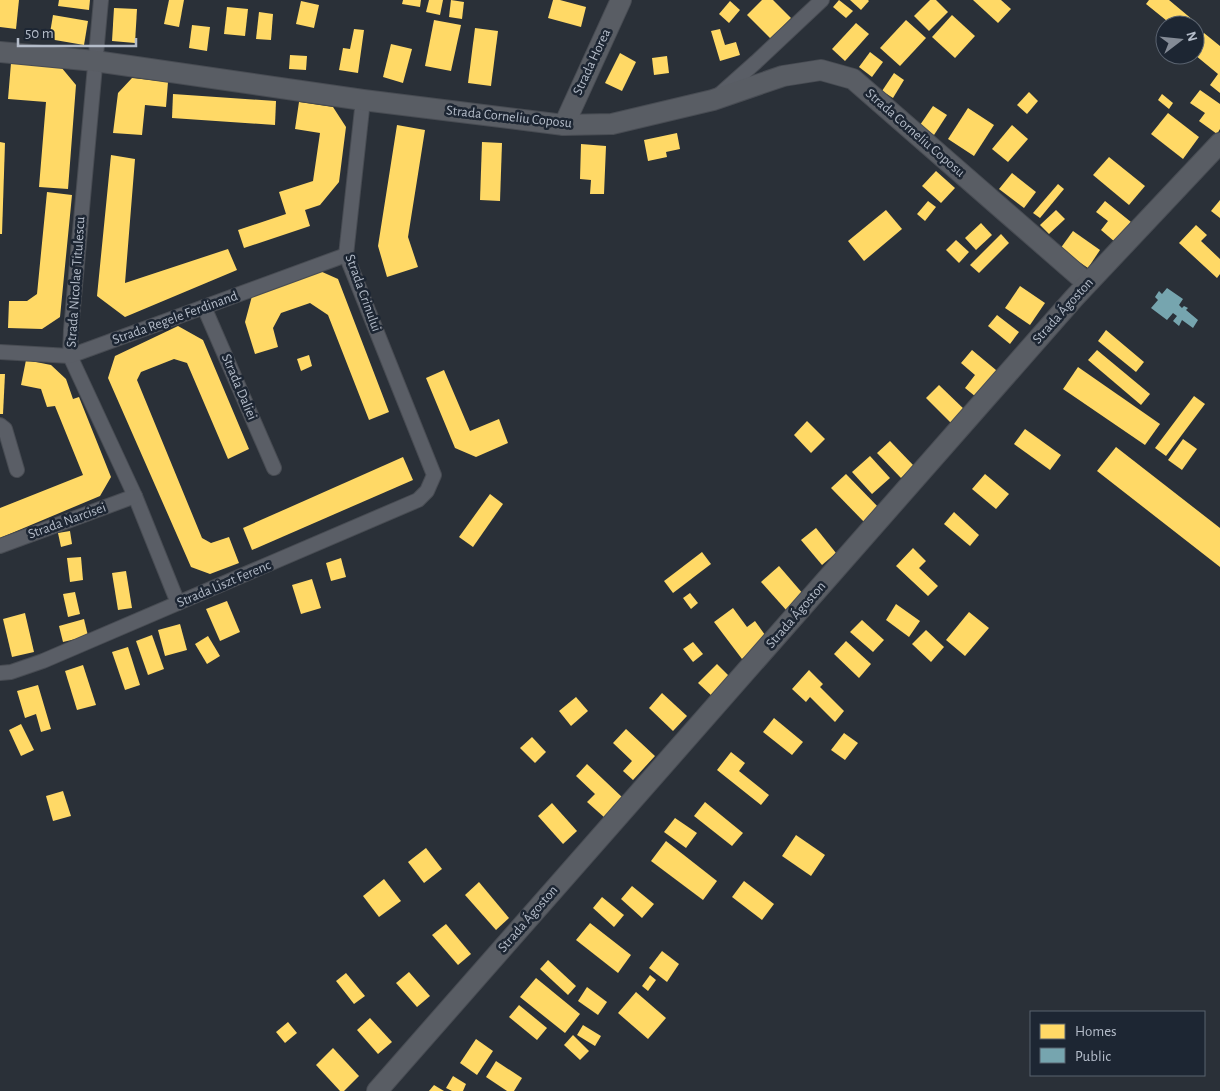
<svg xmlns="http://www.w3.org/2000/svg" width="1220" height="1091" viewBox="0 0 1220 1091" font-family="'Alegreya Sans',sans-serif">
  <rect width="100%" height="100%" fill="#2a3038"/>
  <g fill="#ffd966">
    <path d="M0,0H19L16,29L0,27Z"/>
    <path d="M59,0H90L89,10L58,6Z"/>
    <path d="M169,0H184L179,27L164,24Z"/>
    <path d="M403,0H421L420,7L402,4Z"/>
    <path d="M429,0H443L440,15L426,12Z"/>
    <path d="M451,0L464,2L462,19L449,17Z"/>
    <path d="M553,0H560L586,7L581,27L548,18Z"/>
    <path d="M762,0H773L791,18L771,39L747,15Z"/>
    <path d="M839,0L853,11L846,18L833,7Z"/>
    <path d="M850,0H868L869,1L861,10Z"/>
    <path d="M930,0H936L948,12L929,31L914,16Z"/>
    <path d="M973,0H1001L1011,9L998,23Z"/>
    <path d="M1149,0H1169L1199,25L1195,30V25H1172L1146,4Z"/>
    <path d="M301,1L319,5L314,28L296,24Z"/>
    <path d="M730,1L740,10L729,23L719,14Z"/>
    <path d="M227,7L248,9L245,36L224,34Z"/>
    <path d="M114,8L137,9L135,43L112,41Z"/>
    <path d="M259,12L273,14L271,40L256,39Z"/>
    <path d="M53,15L88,21L84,45L49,39Z"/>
    <path d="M952,15L975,36L955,58L932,37Z"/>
    <path d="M434,20L461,25L451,71L425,66Z"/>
    <path d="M906,20L926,38L900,66L880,48Z"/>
    <path d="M856,23L869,34L845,61L832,49Z"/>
    <path d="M192,25L210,27L207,51L189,48Z"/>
    <path d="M475,28L498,31L491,86L468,83Z"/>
    <path d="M354,29L364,30L358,73L339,70L343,48L350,49Z"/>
    <path d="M720,29L725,45L736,42L740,55L720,61L711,31Z"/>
    <path d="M1204,33L1220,46V93L1210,85L1218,74L1195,55V45Z"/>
    <path d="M1165,43V54L1160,50Z"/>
    <path d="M391,44L412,49L403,83L383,77Z"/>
    <path d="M870,52L883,62L872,77L859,67Z"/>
    <path d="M620,53L636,62L622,91L605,83Z"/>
    <path d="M290,55L307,56L306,70L289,69Z"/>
    <path d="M1166,55H1181L1176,62Z"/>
    <path d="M667,56L669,73L654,75L652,58Z"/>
    <path d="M11,63L61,67L76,85L68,189L39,187L46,102L8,99Z"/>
    <path d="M894,73L904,80L893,98L882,91Z"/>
    <path d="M132,78L168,82L166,107L145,105L142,135L113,133L118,93Z"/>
    <path d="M1200,90L1220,104V129L1217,134L1199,121L1205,113L1190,103Z"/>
    <path d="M1029,92L1038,101L1027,114L1017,105Z"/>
    <path d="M173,94L276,101L275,125L172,118Z"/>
    <path d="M1162,94L1173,103L1169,109L1158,100Z"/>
    <path d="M299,102L333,107L346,127L339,182L320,205L305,210L310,226L244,248L238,230L286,214L279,192L313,181L320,133L295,129Z"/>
    <path d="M933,106L947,115L934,135L920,125Z"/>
    <path d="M968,108L994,125L974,156L948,139Z"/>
    <path d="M1168,113L1199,137L1183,159L1151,134Z"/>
    <path d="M397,125L425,130L408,237L418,267L387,277L378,246Z"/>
    <path d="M1012,125L1028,139L1008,162L992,149Z"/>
    <path d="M677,133L680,149L666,152L667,157L648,161L644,140Z"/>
    <path d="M0,142L5,143L2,234H0Z"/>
    <path d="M482,142L502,143L500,201L480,200Z"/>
    <path d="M581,144L606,146L604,194H590L591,180L580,179Z"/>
    <path d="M111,155L135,159L125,283L228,249L237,270L125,317L97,296Z"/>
    <path d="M1109,157L1145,186L1129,205L1093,175Z"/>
    <path d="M936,171L955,188L941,203L922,186Z"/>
    <path d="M1012,173L1036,192L1024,208L999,189Z"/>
    <path d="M1058,184L1064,189L1040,218L1033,213Z"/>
    <path d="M47,192L72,195L60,317L42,329L8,328L9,301H27L37,294Z"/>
    <path d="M1220,200V218L1211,211Z"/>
    <path d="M928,201L936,207L925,221L917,214Z"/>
    <path d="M1105,201L1131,222L1115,242L1101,230L1108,221L1096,212Z"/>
    <path d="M886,210L902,229L864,261L848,241Z"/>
    <path d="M1056,210L1065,219L1049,234L1040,225Z"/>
    <path d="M981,223L992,235L976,250L965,238Z"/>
    <path d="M1196,225L1207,235L1201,241L1220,259V274L1217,278L1179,243Z"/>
    <path d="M1073,231L1100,250L1088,268L1060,249Z"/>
    <path d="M1001,234L1009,243L979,273L970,265Z"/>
    <path d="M956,240L969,252L959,263L946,250Z"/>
    <path d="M320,271L338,279L389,412L369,420L328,315L310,303L281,313L273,328L278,347L255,354L245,322L252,296Z"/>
    <path d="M1020,286L1045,303L1030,325L1005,308Z"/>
    <path d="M997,315L1019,332L1010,344L988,326Z"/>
    <path d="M178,326L203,340L249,449L228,459L187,363L174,359L141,372L137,380L202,538L211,543L229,537L239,563L210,574L191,567L108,378L115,356Z"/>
    <path d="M1106,330L1144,362L1136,372L1098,341Z"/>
    <path d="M972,350L1002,375L981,401L965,388L975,375L961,363Z"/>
    <path d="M1097,350L1150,394L1141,405L1088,360Z"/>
    <path d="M309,355L312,366L301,371L297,359Z"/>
    <path d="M26,360L51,365L66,379L73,399L79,397L111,477L100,496L0,538V508L83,475L55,406L47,407L41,389L21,385Z"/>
    <path d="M1078,367L1160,424L1145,445L1063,389Z"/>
    <path d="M444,370L470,431L499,419L508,443L476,457L455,448L426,378Z"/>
    <path d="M0,374H5L3,414H0Z"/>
    <path d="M939,385L967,412L954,426L926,398Z"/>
    <path d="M1194,396L1205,404L1166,456L1155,448Z"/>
    <path d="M807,421L825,439L811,453L794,435Z"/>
    <path d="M1025,429L1061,455L1050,470L1014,444Z"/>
    <path d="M1183,439L1197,449L1182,470L1168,460Z"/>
    <path d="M890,441L914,466L901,478L877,453Z"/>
    <path d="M1116,447L1220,528V567L1097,471Z"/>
    <path d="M870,456L890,478L872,494L852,472Z"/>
    <path d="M403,457L413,480L252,550L243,528Z"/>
    <path d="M846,474L882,511L867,525L831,488Z"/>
    <path d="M985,474L1009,494L996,509L972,489Z"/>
    <path d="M490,494L503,504L473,547L459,537Z"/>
    <path d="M954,512L979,535L970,546L944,524Z"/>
    <path d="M816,528L836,553L822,565L801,540Z"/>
    <path d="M70,531L72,544L61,547L58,533Z"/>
    <path d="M913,548L926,561L919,568L938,586L928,596L896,566Z"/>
    <path d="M702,552L711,564L673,593L664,581Z"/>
    <path d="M81,557L83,580L70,582L67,558Z"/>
    <path d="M341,558L346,577L331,581L326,563Z"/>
    <path d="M779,566L804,595L787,611L761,582Z"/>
    <path d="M126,571L132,608L118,610L112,573Z"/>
    <path d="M312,579L321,608L301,614L292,585Z"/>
    <path d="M75,592L80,614L68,617L63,594Z"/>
    <path d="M690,593L698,603L691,609L683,598Z"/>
    <path d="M227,601L240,632L220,641L206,609Z"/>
    <path d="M896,604L920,621L909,637L886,620Z"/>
    <path d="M733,608L747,627L755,621L768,639L742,659L714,622Z"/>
    <path d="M969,612L989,628L965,656L946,640Z"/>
    <path d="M25,613L34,652L12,657L3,619Z"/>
    <path d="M84,619L88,636L63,642L59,626Z"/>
    <path d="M862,620L884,640L873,652L850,632Z"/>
    <path d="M180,624L187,650L165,656L158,630Z"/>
    <path d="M926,630L944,647L931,662L912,644Z"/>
    <path d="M152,635L164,669L148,675L136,641Z"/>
    <path d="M208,636L220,656L207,664L195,644Z"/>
    <path d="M846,641L871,664L859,678L834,654Z"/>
    <path d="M693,642L703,654L693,662L683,649Z"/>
    <path d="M128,647L140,685L125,690L112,652Z"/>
    <path d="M717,664L731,678L713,697L698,683Z"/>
    <path d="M83,665L96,705L77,710L65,671Z"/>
    <path d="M809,670L823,684L820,687L844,711L835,722L810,697L806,702L792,689Z"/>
    <path d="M38,685L51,729L41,732L36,714L25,718L17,691Z"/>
    <path d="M662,693L687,716L673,731L649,708Z"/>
    <path d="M576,697L588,711L571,726L559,711Z"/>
    <path d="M774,718L803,742L792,755L763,732Z"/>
    <path d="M21,724L34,750L21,756L9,730Z"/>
    <path d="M626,729L655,756L633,780L623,771L632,761L613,743Z"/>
    <path d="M844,733L858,743L845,760L831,750Z"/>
    <path d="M532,737L546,752L535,763L520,748Z"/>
    <path d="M731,752L745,763L739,771L769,795L761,805L717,770Z"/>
    <path d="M587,764L623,798L605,818L587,802L595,794L576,776Z"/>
    <path d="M63,791L71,816L53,821L46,796Z"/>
    <path d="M705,802L743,833L732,846L694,816Z"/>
    <path d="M552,803L577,831L563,844L538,816Z"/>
    <path d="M675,818L697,833L686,848L664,832Z"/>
    <path d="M796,835L825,855L811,876L782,856Z"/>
    <path d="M666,841L717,881L703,900L651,861Z"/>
    <path d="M426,848L442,869L424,883L408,862Z"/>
    <path d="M384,879L401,901L379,917L363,896Z"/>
    <path d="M744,881L774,904L762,920L732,897Z"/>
    <path d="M479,882L509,918L496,930L465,895Z"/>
    <path d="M632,886L654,904L642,918L621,899Z"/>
    <path d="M602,897L624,915L614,927L593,908Z"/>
    <path d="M590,923L631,955L618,973L576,940Z"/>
    <path d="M446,924L471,954L458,965L432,935Z"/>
    <path d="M662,951L679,964L667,982L649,968Z"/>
    <path d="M548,960L576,986L568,995L540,969Z"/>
    <path d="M409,972L430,996L417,1007L396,983Z"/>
    <path d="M346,973L365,996L354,1004L336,981Z"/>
    <path d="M650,975L656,980L648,991L642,986Z"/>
    <path d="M536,978L580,1014L565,1033L520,997Z"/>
    <path d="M587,987L607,1002L598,1015L578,1001Z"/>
    <path d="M636,992L666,1018L648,1039L618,1013Z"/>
    <path d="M519,1005L547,1028L537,1040L509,1017Z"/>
    <path d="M370,1018L392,1042L378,1054L357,1030Z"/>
    <path d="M288,1022L297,1033L285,1043L276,1032Z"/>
    <path d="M583,1025L601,1036L595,1046L577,1035Z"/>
    <path d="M573,1035L589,1051L580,1060L564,1045Z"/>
    <path d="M476,1039L493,1051L477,1075L460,1063Z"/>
    <path d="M333,1048L359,1076L344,1091H340L316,1065Z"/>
    <path d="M496,1061L522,1078L514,1091H507L486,1077Z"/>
    <path d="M453,1076L466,1084L463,1091H452L446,1088Z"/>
    <path d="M434,1085L444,1091H429Z"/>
  </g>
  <path fill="#76a5af" d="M1167,288L1183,299L1179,305L1182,308L1184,306L1188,308L1186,310L1198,320L1193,328L1182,320L1179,326L1173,321L1177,316L1173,313L1167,320L1151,308L1158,300L1155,297L1159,291L1162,294Z"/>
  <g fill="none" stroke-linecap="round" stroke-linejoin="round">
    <defs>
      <g id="street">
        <path d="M101,0L71,330L70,356L135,496L178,603"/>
        <path d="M719,95L756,62L822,0"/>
        <path d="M204,307L274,468"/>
        <path d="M0,352L70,356L346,255"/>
        <path d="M0,425L5,429L17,470"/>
        <path d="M0,546L135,496"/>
        <path d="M0,673L11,672L43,661L418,500L427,491L434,475L346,255L363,100"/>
      </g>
      <g id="secondary">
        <path d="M0,52L95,61L363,100L564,125L612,124L713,100L783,76L821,70L853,79L1087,283"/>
        <path d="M564,125L621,0"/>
        <path d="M377,1091L1074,298L1220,143"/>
      </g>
    </defs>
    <use href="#street" stroke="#484c53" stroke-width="16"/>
    <use href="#secondary" stroke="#484c53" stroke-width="22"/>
    <use href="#street" stroke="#5a5e66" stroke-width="14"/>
    <use href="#secondary" stroke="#595d64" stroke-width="20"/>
  </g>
  <g text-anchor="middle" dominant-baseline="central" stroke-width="5" stroke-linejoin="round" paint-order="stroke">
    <g font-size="14" fill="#b4bcc9" stroke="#1d2633">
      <text transform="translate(592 62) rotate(-65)">Strada Horea</text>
      <text transform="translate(509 117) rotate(6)">Strada Corneliu Coposu</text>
      <text transform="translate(915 133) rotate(41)">Strada Corneliu Coposu</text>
      <text transform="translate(76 282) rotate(-86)">Strada Nicolae Titulescu</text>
      <text transform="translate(363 293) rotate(70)">Strada Crinului</text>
      <text transform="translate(1063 311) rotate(-48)">Strada Ágoston</text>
      <text transform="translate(175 318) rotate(-20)">Strada Regele Ferdinand</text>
      <text transform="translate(239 387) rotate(67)">Strada Daliei</text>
      <text transform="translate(67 521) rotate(-20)">Strada Narcisei</text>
      <text transform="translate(224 584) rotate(-23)">Strada Liszt Ferenc</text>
      <text transform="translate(796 615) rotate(-49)">Strada Ágoston</text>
      <text transform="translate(528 919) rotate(-49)">Strada Ágoston</text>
    </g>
  </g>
  <rect x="1030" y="1011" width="175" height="65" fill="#1d2633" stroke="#59626f"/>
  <rect x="1040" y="1024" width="25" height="15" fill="#ffd966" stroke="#59626f"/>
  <text x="1075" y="1036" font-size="15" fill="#b4bcc9">Homes</text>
  <rect x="1040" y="1048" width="25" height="15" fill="#76a5af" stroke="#59626f"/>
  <text x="1075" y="1061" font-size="15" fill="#b4bcc9">Public</text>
  <g transform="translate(1180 40) rotate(74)"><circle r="24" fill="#1d2633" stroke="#59626f"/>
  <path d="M0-4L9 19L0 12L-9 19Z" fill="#848b96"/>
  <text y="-8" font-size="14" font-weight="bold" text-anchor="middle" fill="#b4bcc9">N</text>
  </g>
  <path d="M18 38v8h118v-8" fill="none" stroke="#b4bcc9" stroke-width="2.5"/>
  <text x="25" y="38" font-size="15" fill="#b4bcc9" stroke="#1d2633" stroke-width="4" paint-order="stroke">50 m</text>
</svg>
